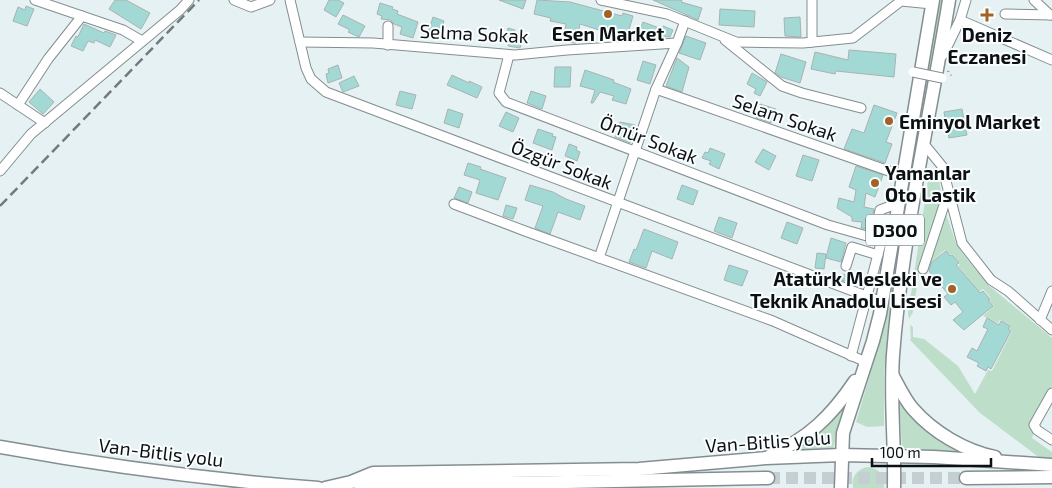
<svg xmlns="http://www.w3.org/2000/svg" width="1052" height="488" viewBox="0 0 1052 488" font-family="'Exo 2',sans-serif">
  <rect width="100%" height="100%" fill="#e6f1f4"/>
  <g fill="#bddfc9">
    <path d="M938,0H943L888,341L884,372V426L867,427L856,422L879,344Z"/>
    <path d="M929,174L937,177L939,181L943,201L920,267L913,312L909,319L908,314Z"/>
    <path d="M945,211L956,243L960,250L987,284L1052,338V386L1030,423L1031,428L1034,432L1032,438L1052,452V461H1044L980,413L910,340L911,339L910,325L913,327V337L924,339L958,366L975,394L988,370L992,371L1012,331L1009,329L1010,325L1000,320L998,323L983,316L994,306L989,300L991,298L983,289L979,292L958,266L960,264L952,254L950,255L945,250L926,267Z"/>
    <path d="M846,401L833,449L793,451Z"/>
    <path d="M899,401C917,427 943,439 970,454L902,448Z"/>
    <path d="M867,467C879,468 886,476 884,488H853C851,477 856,470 867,467Z"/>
  </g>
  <g fill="#a3d9d4" stroke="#a8b3b2">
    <path d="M115,0H126L150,13L141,29L109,9Z"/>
    <path d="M329,0H338L344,3L336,17L324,10Z"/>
    <path d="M499,0H526L523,9Z"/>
    <path d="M537,0L570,2L622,16L623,13L633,16L626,40L615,39V37L611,36L612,34L580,24L576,43H574L563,41L566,24L550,21L551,18L534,14Z"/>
    <path d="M653,0H682L681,2L702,8L698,20Z"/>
    <path d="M380,3L393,7L392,9L398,11L397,14L418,22L413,38L400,34L402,27L394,24L391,20L381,19L382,16L377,14Z"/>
    <path d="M26,6L34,9L27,26L13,21L18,7L25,10Z"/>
    <path d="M720,9L755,11L754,27L719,25Z"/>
    <path d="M343,15L365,26L359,37L348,32L350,30L338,24Z"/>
    <path d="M433,17L444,21L440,36L428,33Z"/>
    <path d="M800,17L801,37L785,36L784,18Z"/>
    <path d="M643,22L662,29L663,26L673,30L670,37L658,36L657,38L644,39L638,36Z"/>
    <path d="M84,24L104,33L105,31L116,35L110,47L95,40L94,43L88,41L83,51L71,46L76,36L78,37Z"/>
    <path d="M508,28L515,30V32L524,34L520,48L508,46L509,43L502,41L504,34L507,35Z"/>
    <path d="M686,36L706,43L700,60L679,53Z"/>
    <path d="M849,50L896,54L894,77L836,71L835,74L811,69L815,52L848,60Z"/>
    <path d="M781,54L806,62L800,83L781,77L775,73Z"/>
    <path d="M677,58L689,67L682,92L666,86Z"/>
    <path d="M643,61L656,65L650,84L637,80Z"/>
    <path d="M338,65L342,78L328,83L326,74L329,73L328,69Z"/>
    <path d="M555,67H571L570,87H554Z"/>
    <path d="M585,70L614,80L613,82L631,89L626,104L612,100L614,96L600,92L593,103H591L595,90L580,86Z"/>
    <path d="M752,73L767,82L760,96L754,93L756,89L747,84Z"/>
    <path d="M452,75L469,83V81L482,87L477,98L447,85Z"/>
    <path d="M354,76L359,86L343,92L339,83Z"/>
    <path d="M40,89L54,102L43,114L29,102Z"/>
    <path d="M400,91L416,95L412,109L396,105Z"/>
    <path d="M531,91L546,96L542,109L527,103Z"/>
    <path d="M760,104L776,109L771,123L756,118Z"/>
    <path d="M874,105L897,113L886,142L892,144L885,163L844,149L852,129L864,133Z"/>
    <path d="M448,109L463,114L459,128L444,123Z"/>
    <path d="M962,109L967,135L949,138L944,112Z"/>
    <path d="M506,112L519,118L513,132L499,126Z"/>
    <path d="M620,122L635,125L630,143L615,137Z"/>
    <path d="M538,129L553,134L552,136L556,137L552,150L533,143Z"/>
    <path d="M569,144L577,147L576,150L580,152L577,161L565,156Z"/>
    <path d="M710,148L725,154L719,169L709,164L711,161L702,158L705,152L708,153Z"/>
    <path d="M763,149L776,156L769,170L755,162Z"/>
    <path d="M803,155L819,160L812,181L796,176Z"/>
    <path d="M468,163L481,167L480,169L506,178L498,200L476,193L480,180L464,175Z"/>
    <path d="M856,166L883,175L875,197L866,193L864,207L874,209L870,229L861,228L862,222L852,221V217L837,208L839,198L854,202L856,190L849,187Z"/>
    <path d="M530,185L553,192L566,199L585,206L580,220L558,212L550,234L535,228L543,206L525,200Z"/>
    <path d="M682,185L698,191L693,205L677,199Z"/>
    <path d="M459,187L472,192L468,203L454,198Z"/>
    <path d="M506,205L517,208L513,219L503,216Z"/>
    <path d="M719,217L737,223L732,238L714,231Z"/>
    <path d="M787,222L803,228L797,244L781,238Z"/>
    <path d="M644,229L678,242L672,259L652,251L646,268L629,262L634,249L636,250Z"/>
    <path d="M831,238L846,243L841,262L826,258Z"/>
    <path d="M946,251L950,256L952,255L959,263L956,265L980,293L983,291L990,299L988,300L993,306L964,330L953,320L963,312L955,302L951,305L944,297L948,294L929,271L931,263Z"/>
    <path d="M817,253L826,254L824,269L815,268Z"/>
    <path d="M729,265L748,271L742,286L724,280Z"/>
    <path d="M842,274L864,279L863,285L841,280Z"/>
    <path d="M987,318L999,325L1001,321L1010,326L1008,329L1011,331L991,369L988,367L986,371L977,366L979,363L967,357L972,348L977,351L988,329L983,327Z"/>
  </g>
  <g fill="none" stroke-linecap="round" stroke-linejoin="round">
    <path stroke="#c5cfd2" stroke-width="12" stroke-dasharray="12 6" stroke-linecap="butt" d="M768,478H966"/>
    <defs>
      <g id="minor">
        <path d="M35,0L123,30L142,41"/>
        <path d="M234,0L251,7L270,0"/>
        <path d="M290,0L306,68L311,79L326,92L882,302"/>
        <path d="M601,0L667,14L736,42L803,43L853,38L901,1L932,4"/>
        <path d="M1034,0L1050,15"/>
        <path d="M1005,14L1052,15"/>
        <path d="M960,20L1052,60"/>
        <path d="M388,26V45"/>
        <path d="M725,40L782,86L802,93L861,108"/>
        <path d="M300,42L373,43L515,55L567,50L677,43"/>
        <path d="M812,42V0"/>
        <path d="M509,55L499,93L506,102L828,225L874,238"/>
        <path d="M943,55L960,20L966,0"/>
        <path d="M656,89L903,176"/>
        <path d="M0,93L45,123"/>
        <path d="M18,105L48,59L82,16"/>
        <path d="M924,144L942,166L962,243L991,280L1008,291L1052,330"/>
        <path d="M0,171L31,134L180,10L189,0"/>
        <path d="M454,204L525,231L773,321L866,362"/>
        <path d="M877,240L874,238L880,210L899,203"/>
        <path d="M599,258L656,89L677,43L685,21"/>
        <path d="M846,266L852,247L878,255"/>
        <path d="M923,269L948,193"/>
        <path d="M1040,320L1052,291"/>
        <path d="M851,356L881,243"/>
        <path d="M1052,393L1034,425L1037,430L1052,440"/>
      </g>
      <g id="highway">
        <path d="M893,376C899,387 905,400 913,409C933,432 965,451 995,457"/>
        <path d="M0,447C105,466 211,480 318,488"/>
        <path d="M770,456C809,437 830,418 855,381"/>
        <path d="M966,478L1052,477"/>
        <path d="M356,482L515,483L768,478"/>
        <path d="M325,488L351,482L373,473L639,469L766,458L841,455L934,457L1052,465"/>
        <path d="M841,488L843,433L873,341L880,314L933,0"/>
        <path d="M894,488C895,444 890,399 893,355C902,236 930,118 949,0"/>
      </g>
    </defs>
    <use href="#minor" stroke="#848e91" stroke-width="11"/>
    <use href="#highway" stroke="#848e91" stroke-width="15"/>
    <path stroke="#888f92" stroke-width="1" stroke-dasharray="2.5 4" stroke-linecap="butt" d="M947,71L951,72V76"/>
    <use href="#minor" stroke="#fff" stroke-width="9"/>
    <use href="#highway" stroke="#fff" stroke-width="12"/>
    <path stroke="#737a7c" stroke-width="2.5" stroke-dasharray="10 5" stroke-linecap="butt" d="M0,206L199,0"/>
    <defs>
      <path id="minor-bridge" d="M913,72L942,78"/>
    </defs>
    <use href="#minor-bridge" stroke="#848e91" stroke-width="11" stroke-linecap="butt"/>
    <use href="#minor-bridge" stroke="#fff" stroke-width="9"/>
  </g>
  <g fill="#a06227" stroke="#f9fdfe" stroke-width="2">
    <circle cx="608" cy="14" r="5"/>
    <path d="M984.5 7.5h5v5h5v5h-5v5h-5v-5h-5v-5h5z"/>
    <circle cx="889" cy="121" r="5"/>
    <circle cx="875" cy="183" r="5"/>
    <circle cx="952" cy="289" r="5"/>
  </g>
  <g text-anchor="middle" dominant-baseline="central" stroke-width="4" stroke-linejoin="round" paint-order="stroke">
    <rect fill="#f9fdfe" stroke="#545759" stroke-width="1" x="866" y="214.5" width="58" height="31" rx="4"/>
    <g font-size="18" font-weight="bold" fill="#0d1012">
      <text x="895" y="230">D300</text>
    </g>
    <g font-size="19" fill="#0d1012" stroke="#f9fdfe">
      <text transform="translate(474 33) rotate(3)">Selma Sokak</text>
      <text transform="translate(785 117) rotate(19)">Selam Sokak</text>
      <text transform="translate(649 139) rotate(21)">Ömür Sokak</text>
      <text transform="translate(562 164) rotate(21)">Özgür Sokak</text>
      <text transform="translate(768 441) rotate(-4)">Van-Bitlis yolu</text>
      <text transform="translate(161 452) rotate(7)">Van-Bitlis yolu</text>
    </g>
    <g font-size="19" font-weight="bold" fill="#0d1012" stroke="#f9fdfe">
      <text x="608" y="33">Esen Market</text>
      <text x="987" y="34">Deniz<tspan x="987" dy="22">Eczanesi</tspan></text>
      <text x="899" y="121" text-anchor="start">Eminyol Market</text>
      <text x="885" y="172" text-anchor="start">Yamanlar<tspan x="885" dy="22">Oto Lastik</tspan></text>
      <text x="942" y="278" text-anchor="end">Atatürk Mesleki ve<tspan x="942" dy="22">Teknik Anadolu Lisesi</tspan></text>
    </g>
  </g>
  <path d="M872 458v8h119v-8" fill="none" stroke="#0d1012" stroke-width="2.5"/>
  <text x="880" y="458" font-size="15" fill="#0d1012" stroke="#f9fdfe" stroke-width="4" paint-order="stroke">100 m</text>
</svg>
